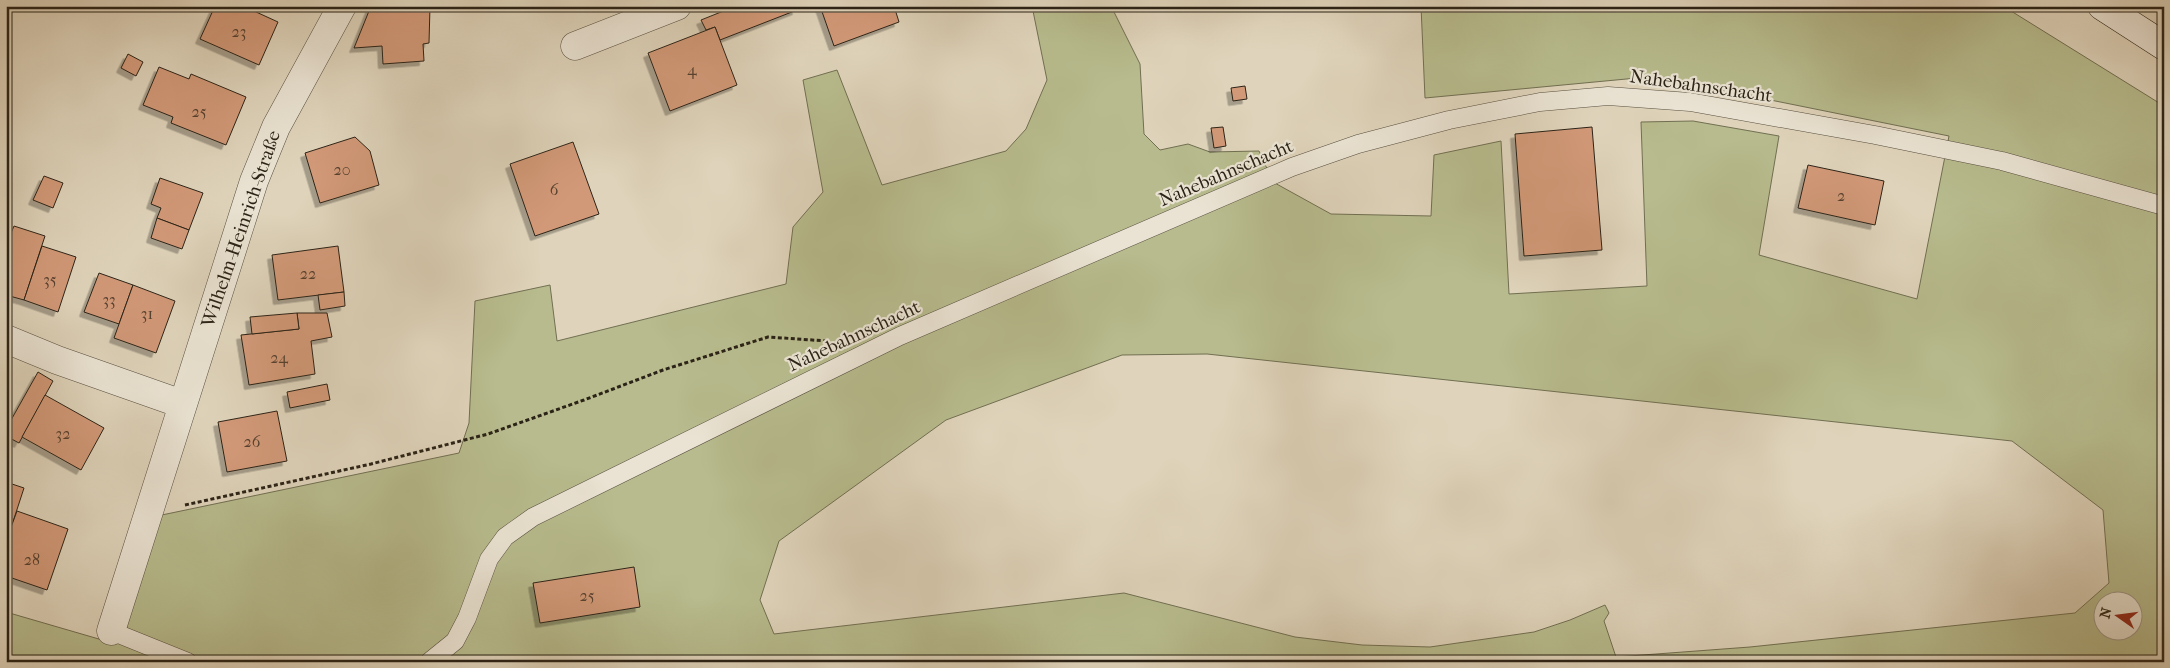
<svg xmlns="http://www.w3.org/2000/svg" width="2170" height="668" viewBox="0 0 2170 668" font-family="'IM FELL French Canon',serif">
  <defs>
    <filter id="shadow"><feDropShadow dx="-4.5" dy="4.5" stdDeviation="0" flood-color="#0004"/></filter>
  </defs>
  <rect width="100%" height="100%" fill="#dfd4bb"/>
  <filter id="stains"><feTurbulence type="fractalNoise" baseFrequency=".004" numOctaves="4"/><feColorMatrix values="0 0 0 0 .2 0 0 0 0 .09 0 0 0 0 .02 0 0 0 .5 -.17"/></filter>
  <radialGradient id="worn" r=".72"><stop offset=".6" stop-color="#630" stop-opacity="0"/><stop offset="1" stop-color="#630" stop-opacity=".3"/></radialGradient>
  <path fill="#b7bb8d" stroke="#716f52" fill-rule="evenodd" d="M1032,6H1111L1140,64L1144,134L1160,150L1188,144L1210,152L1259,151L1273,182L1331,214L1431,216L1434,155L1501,141L1509,294L1647,286L1641,122L1693,121L1779,136L1759,255L1917,299L1949,136L1701,86L1637,78L1425,98L1421,6H2003L2164,106V662H6V612L116,644L123,629L157,516L459,453L469,423L475,301L550,285L557,341L786,284L793,227L823,192L803,80L837,70L882,185L1006,151L1026,129L1047,80ZM1207,354L2012,441L2103,510L2109,583L2075,613L1750,647L1616,657L1604,621L1609,613L1605,605L1570,620L1534,632L1430,647L1362,645L1295,637L1124,593L774,634L760,600L779,541L946,420L1122,355ZM2102,600H2132V630H2102Z"/>
  <g fill="#d29978" stroke="#2b2317" filter="url(#shadow)">
    <path d="M215,6H243L278,22L259,65L200,39Z"/>
    <path d="M371,6H430L429,43L423,44L424,61L383,64L382,46L354,48Z"/>
    <path d="M736,6H796L797,10L720,40L715,27L706,30L701,20Z"/>
    <path d="M820,6H894L899,22L834,46Z"/>
    <path d="M715,27L737,85L670,111L648,53Z"/>
    <path d="M128,54L143,62L136,76L121,68Z"/>
    <path d="M159,67L189,79L191,74L246,97L226,145L171,123L173,117L143,105Z"/>
    <path d="M1245,86L1247,99L1233,101L1231,88Z"/>
    <path d="M1223,127L1226,146L1214,148L1211,128Z"/>
    <path d="M1592,127L1602,250L1524,256L1515,134Z"/>
    <path d="M355,137L370,151L379,185L320,203L305,153Z"/>
    <path d="M573,142L599,214L535,236L510,164Z"/>
    <path d="M1808,165L1884,181L1875,225L1798,208Z"/>
    <path d="M44,176L63,183L53,208L33,200Z"/>
    <path d="M160,178L203,193L189,230L157,218L161,208L151,204Z"/>
    <path d="M157,218L189,230L182,249L151,238Z"/>
    <path d="M14,226L45,236L24,300L6,295V232L11,233Z"/>
    <path d="M42,246L76,257L58,312L24,300Z"/>
    <path d="M338,246L344,292L278,300L272,255Z"/>
    <path d="M99,273L133,285L119,324L84,312Z"/>
    <path d="M133,285L175,301L156,353L114,338Z"/>
    <path d="M344,292L345,306L320,310L318,295Z"/>
    <path d="M297,313H327L332,337L311,341L315,374L249,385L241,335L299,329Z"/>
    <path d="M297,313L299,329L252,334L250,317Z"/>
    <path d="M38,372L53,381L19,443L6,436V429Z"/>
    <path d="M327,384L330,400L290,408L287,392Z"/>
    <path d="M45,395L104,428L81,470L22,437Z"/>
    <path d="M277,411L287,461L227,472L218,422Z"/>
    <path d="M6,482L24,488L9,534L6,533Z"/>
    <path d="M17,511L68,529L47,590L6,576V541Z"/>
    <path d="M634,567L640,607L540,623L533,583Z"/>
  </g>
  <g fill="none" stroke-linecap="round" stroke-linejoin="round">
    <defs>
      <g id="service">
        <path d="M111,631L188,662"/>
        <path d="M429,662L455,641L467,618L489,559L505,537L533,517L900,336L1292,167L1358,144L1449,120L1540,102L1608,96L1690,102L1875,135L2002,161L2164,206"/>
      </g>
      <g id="minor">
        <path d="M575,46L677,6"/>
        <path d="M6,339L57,360L182,404"/>
        <path d="M111,631L254,181L276,127L342,6"/>
      </g>
      <path id="secondary" d="M2102,6L2164,46"/>
    </defs>
    <use href="#service" stroke="#584f40" stroke-width="19"/>
    <use href="#minor" stroke="#584f40" stroke-width="29"/>
    <use href="#secondary" stroke="#2b2317" stroke-width="29"/>
    <path stroke="#2b2317" stroke-width="3" stroke-dasharray="4 2.5" stroke-linecap="butt" d="M185,505L371,464L488,434L584,400L663,370L768,337L827,341"/>
    <use href="#service" stroke="#eae3d3" stroke-width="18"/>
    <use href="#minor" stroke="#eae3d3" stroke-width="28"/>
    <use href="#secondary" stroke="#eae3d3" stroke-width="28"/>
  </g>
  <g text-anchor="middle" dominant-baseline="central" stroke-width="4.5" stroke-linejoin="round" paint-order="stroke">
    <g font-size="16" fill="#55402f">
      <text x="239" y="31">23</text>
      <text x="692" y="69">4</text>
      <text x="199" y="111">25</text>
      <text x="342" y="169">20</text>
      <text x="554" y="189">6</text>
      <text x="1841" y="195">2</text>
      <text x="308" y="273">22</text>
      <text x="50" y="279">35</text>
      <text x="109" y="299">33</text>
      <text x="147" y="313">31</text>
      <text x="279" y="357">24</text>
      <text x="63" y="433">32</text>
      <text x="252" y="441">26</text>
      <text x="32" y="559">28</text>
      <text x="587" y="595">25</text>
    </g>
    <g font-size="19" fill="#2b2317" stroke="#eae3d3">
      <text transform="translate(1701 86) rotate(8)">Nahebahnschacht</text>
      <text transform="translate(1226 173) rotate(-23)">Nahebahnschacht</text>
      <text transform="translate(241 229) rotate(-71)">Wilhelm-Heinrich-Straße</text>
      <text transform="translate(854 336) rotate(-25)">Nahebahnschacht</text>
    </g>
  </g>
  <rect width="2170" height="668" fill="none" stroke="#dfd4bb" stroke-width="25"/>
  <rect x="8" y="8" width="2155" height="653" fill="none" stroke="#2b2317" stroke-width="2.5"/>
  <rect x="12" y="12" width="2145" height="643" fill="none" stroke="#2b2317"/>
  <g transform="translate(2118 616) rotate(284)"><circle r="24" fill="#eae3d3" stroke="#9e9688"/>
  <path d="M0-4L9 19L0 12L-9 19Z" fill="#8f2418"/>
  <text y="-8" font-size="14" font-weight="bold" text-anchor="middle" fill="#2b2317">N</text>
  </g>
  <rect width="100%" height="100%" filter="url(#stains)"/>
  <rect width="100%" height="100%" fill="url(#worn)"/>
</svg>
